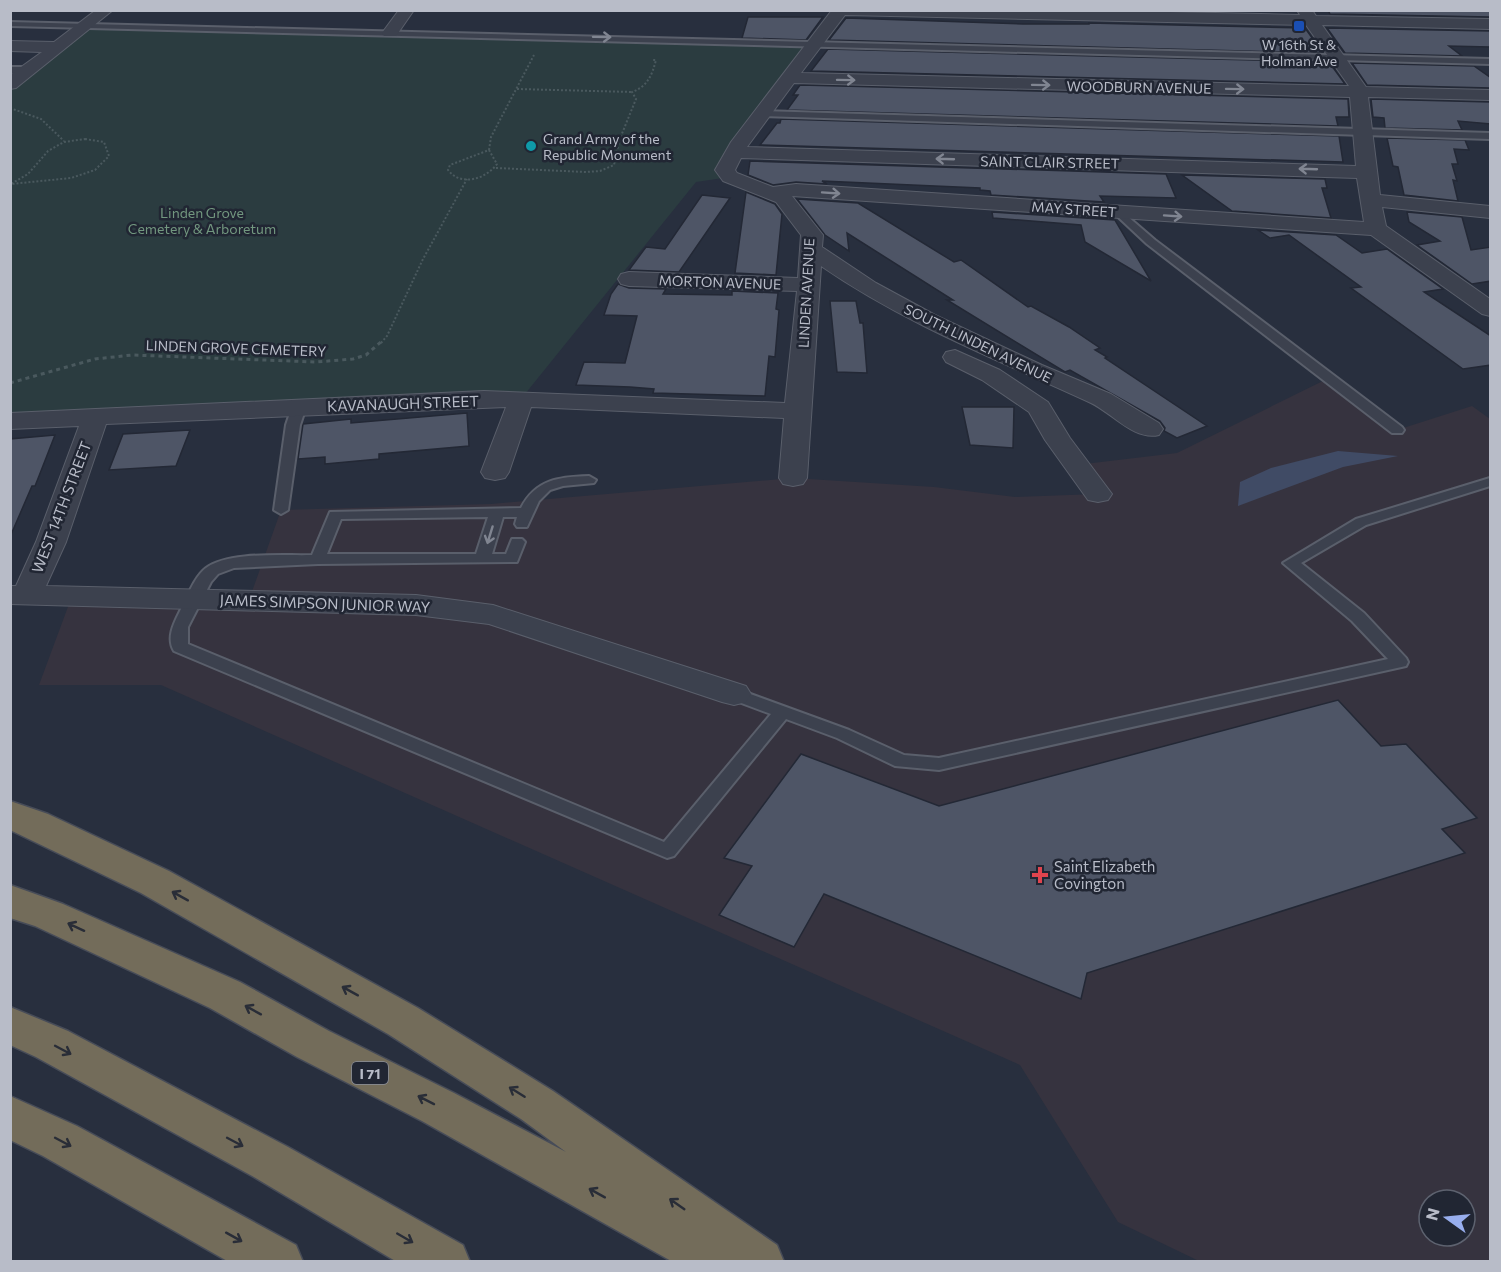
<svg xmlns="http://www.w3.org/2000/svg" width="1501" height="1272" viewBox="0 0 1501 1272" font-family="Commissioner,sans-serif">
  <rect width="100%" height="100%" fill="#282f3e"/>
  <path fill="#36333f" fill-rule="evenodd" d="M1329,378L1397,430L1472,406L1490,419V1261H1199L1118,1222L1020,1065L161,685H39L72,596L249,600L281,510L491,504L793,478L934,487L1015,497L1097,494L1076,465L1177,453ZM1429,1200H1465V1236H1429Z"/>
  <path fill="#2b3c40" d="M87,26L815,43L762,114L730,177L696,182L521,399L11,421V84Z"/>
  <path fill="#404b65" d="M1338,451L1398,456L1343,467L1238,506L1240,482L1271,468Z"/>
  <g fill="#4e5566" stroke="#232835" stroke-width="1.5">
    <path d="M1328,10H1491V17L1330,14Z"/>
    <path d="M748,17H823L806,40L742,38Z"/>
    <path d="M846,18L1023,24H1089V23L1305,28L1323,53L829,40Z"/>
    <path d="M1327,28L1491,31V47L1449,46L1462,56L1345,53Z"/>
    <path d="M828,49L1329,62L1345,84L811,71Z"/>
    <path d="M1352,63L1474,66L1491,78V88L1367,85Z"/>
    <path d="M800,85L1348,99L1349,117H1336L1338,126L787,110L798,95H793Z"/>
    <path d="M1371,99L1491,102V124L1458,121L1462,130L1385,128L1384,118L1373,117Z"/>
    <path d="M781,119L1339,136L1343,162L760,145L777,123H780Z"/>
    <path d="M1387,138L1465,140L1469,150L1454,149L1458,164H1452L1457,181L1453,180L1458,201L1404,195L1398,167L1393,166Z"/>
    <path d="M750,161L1166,174L1176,198L1100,196L1104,202L991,195L990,191L980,190V188L935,186L822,181L827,184L796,182L773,185L748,175Z"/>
    <path d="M1182,175L1325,179L1327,188H1322L1331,218L1232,211Z"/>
    <path d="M746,192L775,204L782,214L776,275L735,273Z"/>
    <path d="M702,195L730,198L679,272L629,270L646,247L665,249Z"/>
    <path d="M797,199L858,203L954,262L961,260L1028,307L1031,306L1069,327L1100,348L1095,350L1107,357L1105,358L1207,426L1177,438L1164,431L1165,428L1160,421L1070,370L1065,372L947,300H953L847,233L849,251L825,235Z"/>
    <path d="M992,212L1115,220L1151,281L1085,242L1081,225L993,218Z"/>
    <path d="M1407,212L1462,217L1471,250L1491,247V281L1472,284L1417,245L1440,241L1409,222Z"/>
    <path d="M1258,230L1336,235L1362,253L1387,249L1443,289L1424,292L1491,336V365L1463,369L1351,288L1361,287L1289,235L1270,238Z"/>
    <path d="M618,284L629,288L666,289L663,294L732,295V291L778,293L776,309L779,310L775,357L769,356L765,396L653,393L654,389L630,387L576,385L584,362L625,363L637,316L604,315L611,294Z"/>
    <path d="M830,301H856L860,323H863L867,373L837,372Z"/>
    <path d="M962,407H1014L1013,448L970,445Z"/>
    <path d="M467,413L469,446L379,454V459L325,464V457L298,459L303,424L351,419V423Z"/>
    <path d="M190,430L176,466L109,470L123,434Z"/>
    <path d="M55,435L39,476L35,486H32L10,537V439Z"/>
    <path d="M1338,700L1381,746L1406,744L1477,818L1442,829L1465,853L1087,973L1081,999L824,894L794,947L719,915L752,866L724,858L801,754L939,806Z"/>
  </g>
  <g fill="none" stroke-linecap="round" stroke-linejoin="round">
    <defs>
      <g id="service">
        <path d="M10,22L1490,59V64L10,26Z"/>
        <path d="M10,67H29L33,70L29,73H10Z"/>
        <path d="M762,111L1490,133V139L759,116V112Z"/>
        <path d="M1119,209L1155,240L1402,427L1404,430L1402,433H1392L1147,244L1115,214L1114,212Z"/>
        <path d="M299,403L306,407L300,425L288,510L281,514L274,510L286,425L292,407Z"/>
        <path d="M589,476L596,480L594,483L563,486L550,490L539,501L527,527H517L515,524L517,517H503L492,554H506L512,539H522L525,542L517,562L318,564L234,568L218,574L211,582L188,627V644L664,842L771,714L728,698L725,694L728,690L734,688L849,730L904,755L939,758L1388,659L1352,621L1283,563L1356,519L1490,478V486L1366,525L1301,563L1364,613L1406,658L1408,662L1406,666L939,770L895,766L837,738L786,719L674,856L667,858L174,651C166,638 174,623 180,611C187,598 194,577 206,568C229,551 284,556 312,555L330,512L521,508C536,479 559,477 589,476ZM488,517L476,554H327L341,519Z"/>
      </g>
      <g id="minor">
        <path d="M96,10H113L16,88L10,89V75L42,52L10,51V41L54,42Z"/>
        <path d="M399,10H414L396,36H384L382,33Z"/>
        <path d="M832,10H1080L1300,15L1297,10H1312L1316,16L1490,19V29L1322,25L1366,87L1490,90V100L1368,97L1380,195L1490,206V218L1382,207L1386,226L1490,299V316L1482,314L1371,235L792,196L823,235L822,247L876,283L935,315L1042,365L1111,394L1159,423L1163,429L1159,435C1134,441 1112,413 1091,403C998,360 905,324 821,266L807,478L803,484L793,486L783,484L779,478L784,418L531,407L509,472L505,478L495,480L485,478L481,472L506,407L106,424L66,542L46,586L416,595L493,605L746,686L751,694L746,702L734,705L722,702L489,624L416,615L10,604V586H16L36,542L79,426L10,429V413L484,391L785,403L797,291L629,286L621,284L618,279L621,274L629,272L798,278L801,235L776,202L723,181L715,170L731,142ZM845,15L1306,25L1349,86L801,73ZM794,83L1350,97L1356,166L747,147ZM741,158L1357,178L1364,222L796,184L773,187L737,173L735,170Z"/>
        <path d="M955,350L1000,370L1048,402L1070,438L1112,494L1108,500L1098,502L1088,500L1045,440L1029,412L982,380L946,362L943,357L946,352Z"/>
      </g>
      <g id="motorway">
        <path d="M10,801L48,814L169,871L418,1008L553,1091L777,1245L784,1262H673L422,1121L297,1057L210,1008L35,926L10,918V885L63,904L240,982L329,1031L454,1093L566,1152L521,1119L388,1034L141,893L10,830Z"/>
        <path d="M10,1007L68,1031L288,1147L463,1245L470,1262H397L254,1177L36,1057L10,1045Z"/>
        <path d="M10,1096L77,1126L296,1245L303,1262H229L43,1156L10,1140Z"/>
      </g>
    </defs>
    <use href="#service" stroke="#5a5f6b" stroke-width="4"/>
    <use href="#minor" stroke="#5a5f6b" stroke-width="2"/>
    <use href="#motorway" stroke="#474c58" stroke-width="3"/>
    <g stroke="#4a595e" stroke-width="2" stroke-dasharray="2 2" stroke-linecap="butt">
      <path d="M517,89L632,92"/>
      <path d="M10,108L41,119L64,141"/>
      <path d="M85,139L104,142L109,156L95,170L71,178L11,184L28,174L48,151L64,142Z"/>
      <path d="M489,150L497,164C486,179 461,187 448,170L450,165Z"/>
      <path d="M489,150L491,137L534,55"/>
      <path d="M496,168L586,172L600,171L614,165L619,141L636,99L632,92C648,86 652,75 656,60H653"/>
      <path d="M381,343L387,336L423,259L467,179"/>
    </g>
    <path stroke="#4a595e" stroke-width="3" stroke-dasharray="4 4" stroke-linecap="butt" d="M10,383L95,359L132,355L316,362L353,359L366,355L382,341"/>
    <use href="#service" fill="#3c414e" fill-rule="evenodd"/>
    <use href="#minor" fill="#3c414e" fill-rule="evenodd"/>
    <use href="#motorway" fill="#736c5a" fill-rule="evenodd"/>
  </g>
  <defs><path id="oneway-shaft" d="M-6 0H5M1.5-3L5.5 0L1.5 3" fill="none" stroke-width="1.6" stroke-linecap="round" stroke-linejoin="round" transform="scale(1.5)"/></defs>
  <g stroke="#808591">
    <use href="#oneway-shaft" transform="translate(602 37) rotate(1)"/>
    <use href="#oneway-shaft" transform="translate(846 80) rotate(1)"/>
    <use href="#oneway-shaft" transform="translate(1041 85) rotate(1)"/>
    <use href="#oneway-shaft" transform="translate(1235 89) rotate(1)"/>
    <use href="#oneway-shaft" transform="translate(945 159) rotate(-178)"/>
    <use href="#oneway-shaft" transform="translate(1308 169) rotate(-178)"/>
    <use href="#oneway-shaft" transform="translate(831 193) rotate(4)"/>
    <use href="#oneway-shaft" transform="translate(1173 216) rotate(4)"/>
    <use href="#oneway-shaft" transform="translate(490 535) rotate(107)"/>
  </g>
  <g stroke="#292d37">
    <use href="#oneway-shaft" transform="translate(180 896) rotate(-151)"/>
    <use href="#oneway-shaft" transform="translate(76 927) rotate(-155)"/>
    <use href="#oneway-shaft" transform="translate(350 991) rotate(-151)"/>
    <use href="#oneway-shaft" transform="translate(253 1010) rotate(-151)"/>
    <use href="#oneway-shaft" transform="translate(63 1050) rotate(28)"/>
    <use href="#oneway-shaft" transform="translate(517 1092) rotate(-148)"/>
    <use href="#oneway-shaft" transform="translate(426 1100) rotate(-153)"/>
    <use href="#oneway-shaft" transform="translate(63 1142) rotate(28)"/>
    <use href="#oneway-shaft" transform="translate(235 1142) rotate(28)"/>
    <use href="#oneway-shaft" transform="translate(597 1193) rotate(-151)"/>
    <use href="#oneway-shaft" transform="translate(677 1204) rotate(-145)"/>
    <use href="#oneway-shaft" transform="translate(234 1237) rotate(29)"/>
    <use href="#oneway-shaft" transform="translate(405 1238) rotate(30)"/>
  </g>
  <rect fill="#1a4fb4" stroke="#212633" stroke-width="2" x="1293" y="20" width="12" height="12" rx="3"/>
  <circle fill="#0f9aa8" stroke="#212633" stroke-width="2" cx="531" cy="146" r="6"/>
  <path fill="#e0444e" stroke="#212633" stroke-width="2" d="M1037 866h6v6h6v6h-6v6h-6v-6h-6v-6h6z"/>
  <g text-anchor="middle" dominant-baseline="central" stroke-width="5" stroke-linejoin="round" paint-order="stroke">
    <g font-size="14" fill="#b8bcc8" stroke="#212633">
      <text x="1299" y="44">W 16th St &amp;<tspan x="1299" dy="16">Holman Ave</tspan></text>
      <text x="543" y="138" text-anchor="start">Grand Army of the<tspan x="543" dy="16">Republic Monument</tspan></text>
    </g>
    <g font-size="14" fill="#b8bcc8" stroke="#212633">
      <text transform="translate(1139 87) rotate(1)">WOODBURN AVENUE</text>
      <text transform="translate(1050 162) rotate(1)">SAINT CLAIR STREET</text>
      <text transform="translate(1074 209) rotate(4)">MAY STREET</text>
      <text transform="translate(720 282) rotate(2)">MORTON AVENUE</text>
      <text transform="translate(806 293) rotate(-87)">LINDEN AVENUE</text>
      <text transform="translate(978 343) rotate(26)">SOUTH LINDEN AVENUE</text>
      <text transform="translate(236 348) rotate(2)">LINDEN GROVE CEMETERY</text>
    </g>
    <g font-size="14" fill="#72977f" stroke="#212633">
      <text x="202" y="212">Linden Grove<tspan x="202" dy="16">Cemetery &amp; Arboretum</tspan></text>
    </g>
    <rect fill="#212633" stroke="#8b8f9b" stroke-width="1.5" x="352" y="1062" width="36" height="22" rx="4.5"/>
    <g font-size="14" font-weight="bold" fill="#b8bcc8">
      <text x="370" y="1073">I 71</text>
    </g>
    <g font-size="15" fill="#b8bcc8" stroke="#212633">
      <text transform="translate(403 403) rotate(-2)">KAVANAUGH STREET</text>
      <text transform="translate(61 507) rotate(-69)">WEST 14TH STREET</text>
      <text transform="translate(325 603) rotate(2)">JAMES SIMPSON JUNIOR WAY</text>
    </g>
    <g font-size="15" fill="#b8bcc8" stroke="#212633" text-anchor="start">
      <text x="1054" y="866">Saint Elizabeth<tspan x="1054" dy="17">Covington</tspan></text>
    </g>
  </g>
  <rect width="1501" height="1272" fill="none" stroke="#b8bcc8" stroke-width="24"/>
  <g transform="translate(1447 1218) rotate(285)"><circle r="28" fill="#212633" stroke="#5d626f" stroke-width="1.5"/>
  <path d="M0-4.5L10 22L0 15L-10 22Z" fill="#98aeee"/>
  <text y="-9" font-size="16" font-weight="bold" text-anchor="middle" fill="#b8bcc8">N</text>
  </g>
</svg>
